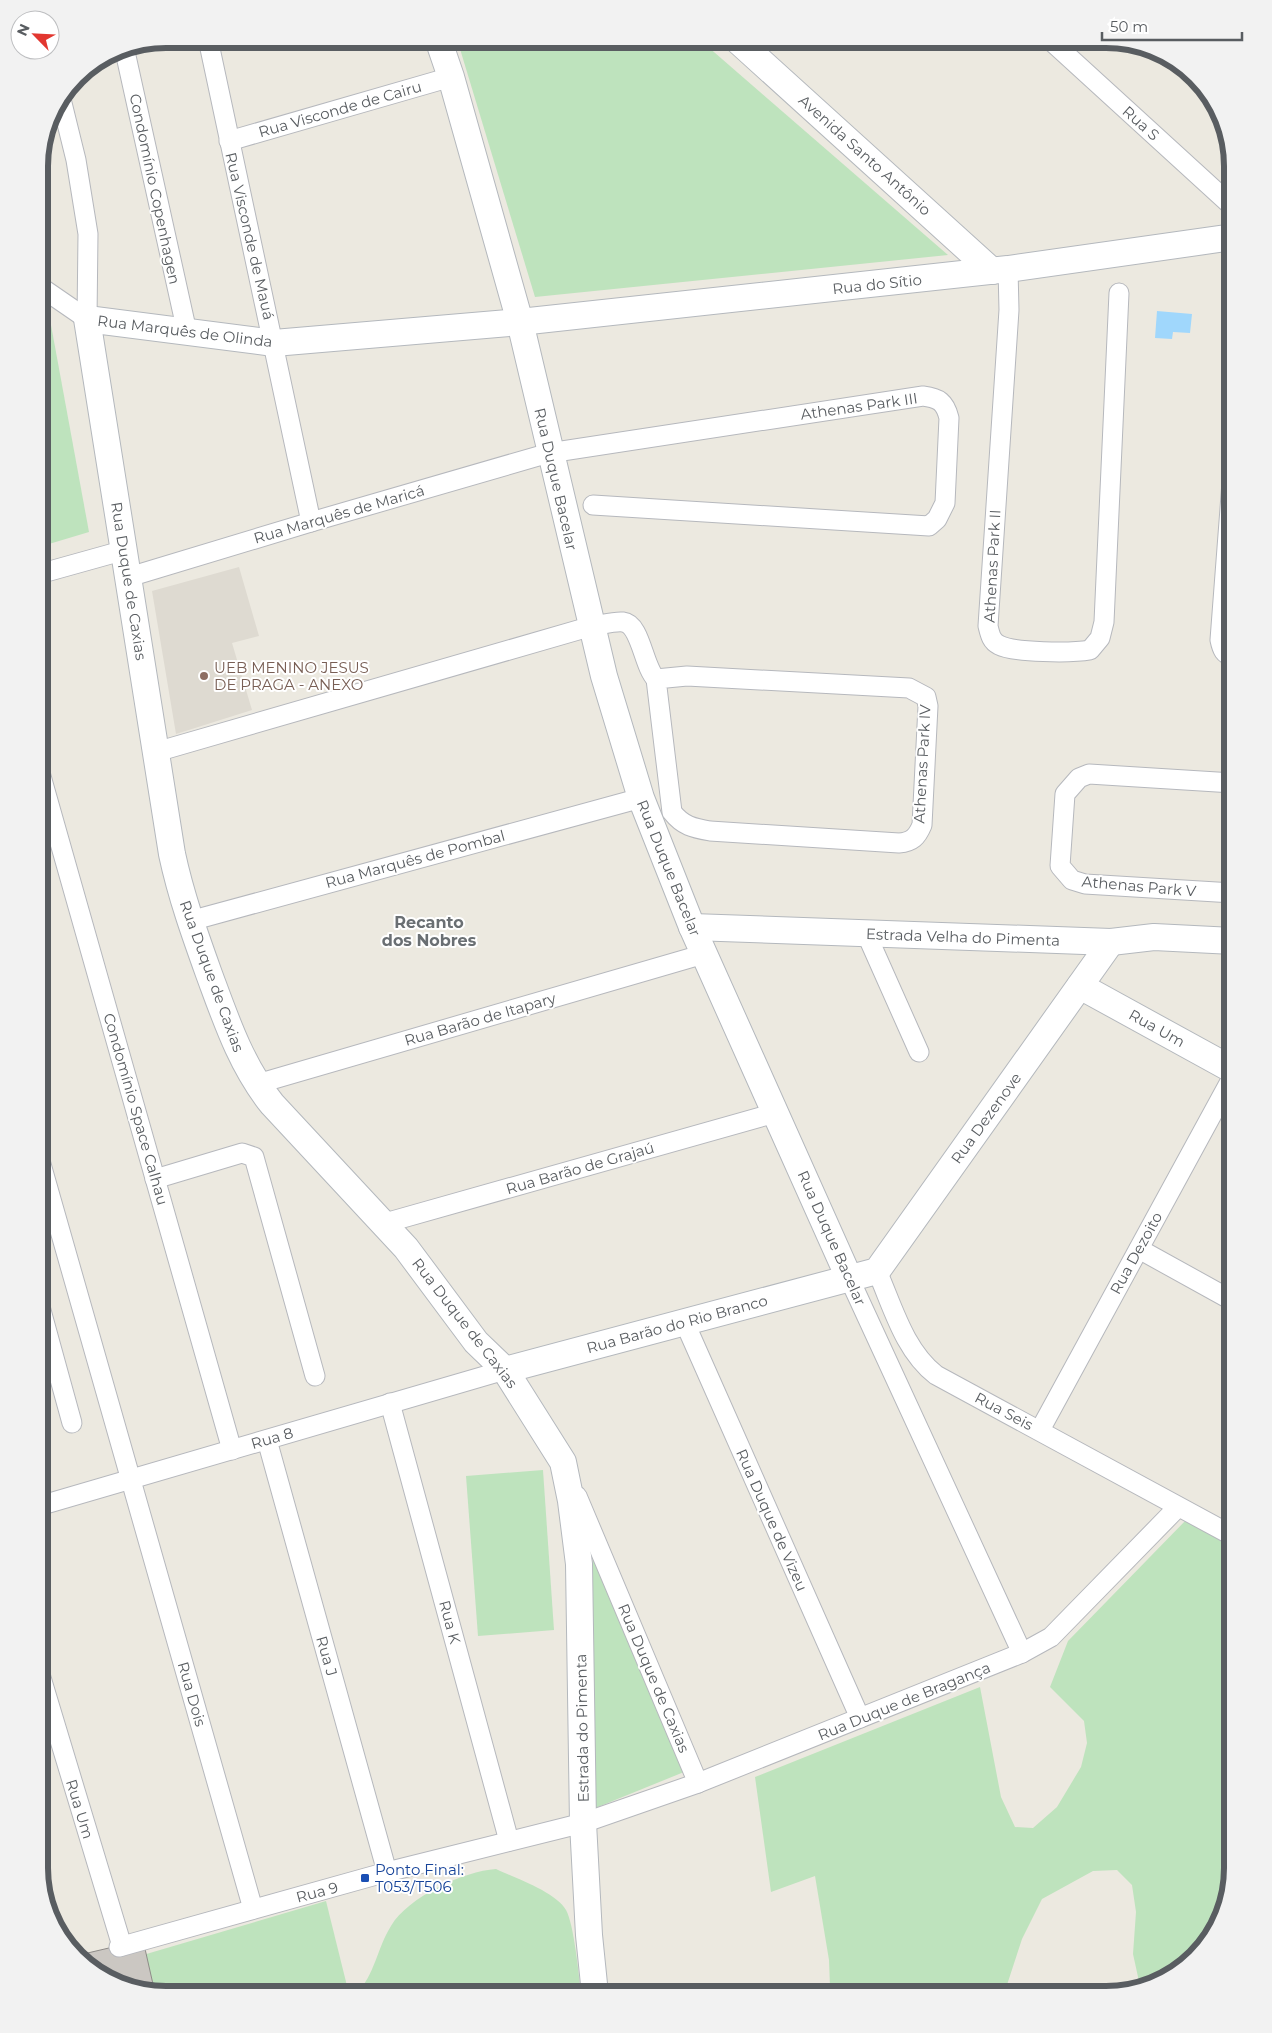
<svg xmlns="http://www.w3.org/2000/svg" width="1272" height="2033" viewBox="0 0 1272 2033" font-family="Montserrat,sans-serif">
  <rect width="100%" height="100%" fill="#ece9e0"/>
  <path fill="#dedad1" d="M239,567L259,636L232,643L252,710L176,734L152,591Z"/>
  <g fill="#bee3bd">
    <path d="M457,39H699L948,255L535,297Z"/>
    <path d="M39,307L49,314L89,532L39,547Z"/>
    <path d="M543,1470L554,1630L478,1636L466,1476Z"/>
    <path d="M1187,1519L1233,1548V1868L1212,1938L1163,1981L1140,1986L1133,1954L1136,1912L1132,1885L1117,1870L1093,1871L1042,1899L1022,1939L1004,1994H823L830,1987L829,1960L815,1876L771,1892L755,1777L980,1687L1001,1797L1015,1827L1033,1828L1057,1807L1081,1767L1087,1743L1084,1721L1050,1687L1068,1641Z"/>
    <path d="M593,1558L684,1772L593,1809Z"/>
    <path d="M496,1869C515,1878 556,1892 566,1910C574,1924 579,1976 581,1994H356C375,1975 377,1948 391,1926C408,1897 464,1871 496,1869Z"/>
    <path d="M326,1901L349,1994H157L95,1973L92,1970Z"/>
  </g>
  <path fill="#a0d7fc" d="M1157,311L1192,314L1190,333L1173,332L1172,339L1155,338Z"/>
  <path fill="#cbc7c2" stroke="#8e8b88" d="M143,1940L155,1993L95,1973L79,1955Z"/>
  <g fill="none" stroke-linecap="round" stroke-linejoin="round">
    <defs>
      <g id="street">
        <path d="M208,39L311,522"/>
        <path d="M1049,39L1233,207"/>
        <path d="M124,47L187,332"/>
        <path d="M61,99L76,160L88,234L87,319"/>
        <path d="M229,141L451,77"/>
        <path d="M1008,269L1009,310L988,626C990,634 991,641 999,645C1014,653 1072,653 1090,650L1100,638L1104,622L1119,293"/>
        <path d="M39,286L87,319"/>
        <path d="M39,574L125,550"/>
        <path d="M129,577L311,522L549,453L923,396C939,398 945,402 949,418L945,503L937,519L929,526L593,505"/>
        <path d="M1233,657C1224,654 1222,650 1220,640L1233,469"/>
        <path d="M687,676L909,688L926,697L928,706L922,825C917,837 912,842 899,843L710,831C693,828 683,826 672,812L656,679Z"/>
        <path d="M156,752L592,626C601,625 614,621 623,622C641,624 643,666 656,679"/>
        <path d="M39,769L232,1450"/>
        <path d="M1233,893L1085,884L1072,880L1060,866L1065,794L1079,778L1089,774L1233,783"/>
        <path d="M190,921L641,798"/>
        <path d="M866,933L919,1052"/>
        <path d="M257,1084L704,954"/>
        <path d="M39,1157L253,1909"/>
        <path d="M155,1179L242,1153L254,1157L315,1376"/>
        <path d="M385,1223L775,1113"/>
        <path d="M1139,1249L1233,1301"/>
        <path d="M877,1271C893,1307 904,1350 936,1375L1233,1536"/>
        <path d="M850,1280L1022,1653"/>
        <path d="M39,1303L72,1423"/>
        <path d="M684,1321L860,1718"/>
        <path d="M390,1403L509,1841"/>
        <path d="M1040,1430L1233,1076"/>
        <path d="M267,1440L387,1872"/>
        <path d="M577,1496L698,1783"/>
        <path d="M39,1506L505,1370"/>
        <path d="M39,1671L122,1946"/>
        <path d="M119,1947L387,1872L583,1823L698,1783L1022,1653L1051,1637L1178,1507"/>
      </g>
      <g id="secondary">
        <path d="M438,39L451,77L520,322L604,676L641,798L692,927L850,1280"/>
        <path d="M736,39L992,271"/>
        <path d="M692,927L1111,942L1154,937L1233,941"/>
        <path d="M1080,986L1233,1070"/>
        <path d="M505,1370L877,1271L1111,942"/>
        <path d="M595,1994L589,1935L583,1823L579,1564L571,1501L563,1462L505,1370L476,1342L406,1248L272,1104C241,1065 226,1020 209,974C195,935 181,896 172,854L87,319L274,343L520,322L1008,269L1233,237"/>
      </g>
    </defs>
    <use href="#street" stroke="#b6b8bd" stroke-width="21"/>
    <use href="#secondary" stroke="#b4b8bd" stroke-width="28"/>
    <use href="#street" stroke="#fff" stroke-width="19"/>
    <use href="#secondary" stroke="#fff" stroke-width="26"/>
  </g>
  <circle fill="#8d6e63" stroke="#fff" stroke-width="2" cx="204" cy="676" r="5"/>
  <rect fill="#1a4fb4" stroke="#fff" stroke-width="2" x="360" y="1873" width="10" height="10" rx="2.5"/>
  <g text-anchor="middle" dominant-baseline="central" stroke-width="4" stroke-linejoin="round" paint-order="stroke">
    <g font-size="15" fill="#595d61" stroke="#fff">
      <text transform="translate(340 109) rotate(-16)">Rua Visconde de Cairu</text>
      <text transform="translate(1141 123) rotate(42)">Rua S</text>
      <text transform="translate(865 155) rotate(42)">Avenida Santo Antônio</text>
      <text transform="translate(155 189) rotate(78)">Condomínio Copenhagen</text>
      <text transform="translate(250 236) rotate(77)">Rua Visconde de Mauá</text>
      <text transform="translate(877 284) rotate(-6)">Rua do Sítio</text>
      <text transform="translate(185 331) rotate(7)">Rua Marquês de Olinda</text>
      <text transform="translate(859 406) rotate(-8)">Athenas Park III</text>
      <text transform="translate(556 479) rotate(77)">Rua Duque Bacelar</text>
      <text transform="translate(339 514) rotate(-16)">Rua Marquês de Maricá</text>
      <text transform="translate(992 566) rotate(-87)">Athenas Park II</text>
      <text transform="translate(129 581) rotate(81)">Rua Duque de Caxias</text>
      <text transform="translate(922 764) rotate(-87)">Athenas Park IV</text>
      <text transform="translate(415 859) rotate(-15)">Rua Marquês de Pombal</text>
      <text transform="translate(669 868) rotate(68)">Rua Duque Bacelar</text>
      <text transform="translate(1139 886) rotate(5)">Athenas Park V</text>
      <text transform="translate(963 937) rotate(2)">Estrada Velha do Pimenta</text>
      <text transform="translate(212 976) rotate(70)">Rua Duque de Caxias</text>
      <text transform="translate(480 1019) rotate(-16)">Rua Barão de Itapary</text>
      <text transform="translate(1157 1028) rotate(29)">Rua Um</text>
      <text transform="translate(136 1109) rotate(74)">Condomínio Space Calhau</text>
      <text transform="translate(986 1118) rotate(-54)">Rua Dezenove</text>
      <text transform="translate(580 1168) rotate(-16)">Rua Barão de Grajaú</text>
      <text transform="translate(832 1238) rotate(66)">Rua Duque Bacelar</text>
      <text transform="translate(1136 1253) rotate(-61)">Rua Dezoito</text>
      <text transform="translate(465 1323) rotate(52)">Rua Duque de Caxias</text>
      <text transform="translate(677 1324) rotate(-15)">Rua Barão do Rio Branco</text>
      <text transform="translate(1004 1411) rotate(28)">Rua Seis</text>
      <text transform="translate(272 1438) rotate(-16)">Rua 8</text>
      <text transform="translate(772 1520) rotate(66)">Rua Duque de Vizeu</text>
      <text transform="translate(450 1622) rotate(75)">Rua K</text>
      <text transform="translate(327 1656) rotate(74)">Rua J</text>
      <text transform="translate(654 1678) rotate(67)">Rua Duque de Caxias</text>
      <text transform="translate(192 1694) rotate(74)">Rua Dois</text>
      <text transform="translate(904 1701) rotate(-22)">Rua Duque de Bragança</text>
      <text transform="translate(582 1728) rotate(-91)">Estrada do Pimenta</text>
      <text transform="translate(80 1809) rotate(73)">Rua Um</text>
      <text transform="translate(317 1892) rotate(-15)">Rua 9</text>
    </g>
    <g font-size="15" fill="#785e54" stroke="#fff" text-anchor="start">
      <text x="214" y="667">UEB MENINO JESUS<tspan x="214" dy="17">DE PRAGA - ANEXO</tspan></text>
    </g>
    <g font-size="15" fill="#164399" stroke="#fff" text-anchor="start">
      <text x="375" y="1869">Ponto Final:<tspan x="375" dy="17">T053/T506</tspan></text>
    </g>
    <g font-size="16" font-weight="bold" fill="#6a6f73" stroke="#fff">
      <text x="429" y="922">Recanto<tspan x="429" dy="18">dos Nobres</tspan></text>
    </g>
  </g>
  <path d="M0 0H1272V2033H0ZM166 48H1106A118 118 0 0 1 1224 166V1868A118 118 0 0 1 1106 1986H166A118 118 0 0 1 48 1868V166A118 118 0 0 1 166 48Z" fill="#f2f2f2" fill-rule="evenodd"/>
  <path fill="none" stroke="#595d61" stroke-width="6" d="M166 48H1106A118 118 0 0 1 1224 166V1868A118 118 0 0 1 1106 1986H166A118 118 0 0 1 48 1868V166A118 118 0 0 1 166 48Z"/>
  <g transform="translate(35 35) rotate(294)"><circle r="24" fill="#ffffff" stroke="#bdbec0"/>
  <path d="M0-4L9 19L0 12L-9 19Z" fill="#e23730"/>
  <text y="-8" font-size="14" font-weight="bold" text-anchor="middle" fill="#595d61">N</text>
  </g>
  <path d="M1102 32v8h140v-8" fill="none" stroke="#595d61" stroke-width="2.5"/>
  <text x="1110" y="32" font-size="15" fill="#595d61" stroke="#ffffff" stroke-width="4" paint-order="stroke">50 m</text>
</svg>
